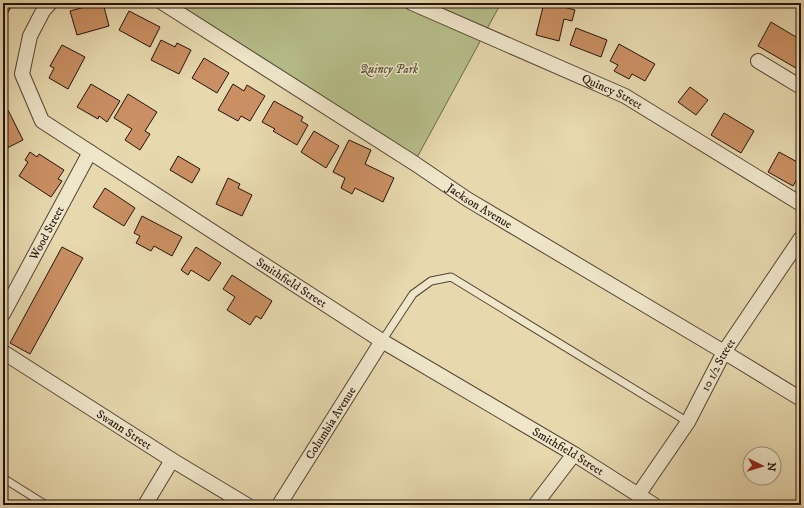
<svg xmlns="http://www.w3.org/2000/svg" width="804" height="508" viewBox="0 0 804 508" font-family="'IM FELL DW Pica',serif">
  <rect width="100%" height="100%" fill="#e7d8ae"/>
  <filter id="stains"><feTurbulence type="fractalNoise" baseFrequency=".005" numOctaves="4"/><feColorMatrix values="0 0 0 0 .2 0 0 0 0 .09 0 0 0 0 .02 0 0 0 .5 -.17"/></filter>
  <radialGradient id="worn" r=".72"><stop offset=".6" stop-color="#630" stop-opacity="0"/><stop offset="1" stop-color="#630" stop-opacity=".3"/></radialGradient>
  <path fill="#b6be8a" stroke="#6c684b" d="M163,3H501L414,163Z"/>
  <g fill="#ca9063" stroke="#23130c">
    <path d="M3,3H13L6,16L3,14Z"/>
    <path d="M100,3H103L109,26L77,35L70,11Z"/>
    <path d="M544,3H549L575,10L572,21L564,19L559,41L536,35Z"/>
    <path d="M129,11L160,27L150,47L119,30Z"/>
    <path d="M771,22L801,40V71L758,46Z"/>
    <path d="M576,28L607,40L601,57L570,45Z"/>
    <path d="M161,40L175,47L177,43L191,50L179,74L151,60Z"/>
    <path d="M619,44L655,64L645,81L632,74L629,79L614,71L618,65L610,61Z"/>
    <path d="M62,45L85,57L68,89L49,78L54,68L50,66Z"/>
    <path d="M204,58L229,73L217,93L192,78Z"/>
    <path d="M91,84L120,101L107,122L99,116L98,119L77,107Z"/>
    <path d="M233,84L244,91L247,85L265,96L250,121L241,116L238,121L218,110Z"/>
    <path d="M690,87L708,100L696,115L678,102Z"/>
    <path d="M128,94L157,112L145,131L150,134L140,150L125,140L132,129L114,118Z"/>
    <path d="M274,101L303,117L301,121L308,125L297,145L273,131L275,129L262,122Z"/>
    <path d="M8,110L23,140L5,149L3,145V112Z"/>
    <path d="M724,113L754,131L741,153L711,135Z"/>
    <path d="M314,131L339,146L326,168L301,152Z"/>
    <path d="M349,140L371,150L365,164L394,178L383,202L355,188L352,194L341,188L345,178L333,172Z"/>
    <path d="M30,152L37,157L39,154L64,170L58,179L62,181L51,197L19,176L28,162L25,160Z"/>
    <path d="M779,152L801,164V172L793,186L768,172Z"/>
    <path d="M178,156L200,169L192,183L170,170Z"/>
    <path d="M228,178L240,184L238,188L252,195L242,216L216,204Z"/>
    <path d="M105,188L135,208L124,226L93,207Z"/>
    <path d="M142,216L182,237L172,256L154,246L151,251L136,243L140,236L134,233Z"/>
    <path d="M62,247L83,258L30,354L10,343Z"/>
    <path d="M196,247L221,263L209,281L191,270L188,275L181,270Z"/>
    <path d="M232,275L272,301L261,319L256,316L250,325L227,310L235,297L223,289Z"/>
  </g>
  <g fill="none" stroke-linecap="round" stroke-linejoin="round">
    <defs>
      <g id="lane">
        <path d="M382,341L413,294L431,281L451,277L688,422"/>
        <path d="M3,478L46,505"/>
      </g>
      <g id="street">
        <path id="s1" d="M50,3L43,11L30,36L22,74L42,121L382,341L574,454L654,505"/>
        <path id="s2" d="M163,3L414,163L467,199L724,352L801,399"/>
        <path id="s3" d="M412,3L625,96L801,204"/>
        <path d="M758,61L801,87"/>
        <path id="s4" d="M3,314L90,152"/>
        <path id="s5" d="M3,352L172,460L247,505"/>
        <path id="s6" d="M638,495L688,422L724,352L801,238"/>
        <path d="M145,505L172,460"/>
        <path id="s7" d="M279,505L382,341"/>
        <path d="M535,505L574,454"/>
      </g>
    </defs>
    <use href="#lane" stroke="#544434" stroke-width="9"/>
    <use href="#street" stroke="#544434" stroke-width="16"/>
    <use href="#lane" stroke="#efe6ca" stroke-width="7"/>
    <use href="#street" stroke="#efe6ca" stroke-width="14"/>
  </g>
  <g text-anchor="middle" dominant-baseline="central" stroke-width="3" stroke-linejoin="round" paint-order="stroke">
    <g font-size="12" font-style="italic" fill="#564f38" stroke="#efe6ca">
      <text x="389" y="69">Quincy Park</text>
    </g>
    <g font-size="12" fill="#23130c" stroke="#efe6ca">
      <text stroke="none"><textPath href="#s3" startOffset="219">Quincy Street</textPath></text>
      <text stroke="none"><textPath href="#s2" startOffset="376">Jackson Avenue</textPath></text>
      <text stroke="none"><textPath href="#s4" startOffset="92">Wood Street</textPath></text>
      <text stroke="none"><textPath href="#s1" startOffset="426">Smithfield Street</textPath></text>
      <text stroke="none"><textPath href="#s6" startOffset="153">10 1/2 Street</textPath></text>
      <text stroke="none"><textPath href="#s7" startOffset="97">Columbia Avenue</textPath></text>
      <text stroke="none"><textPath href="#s5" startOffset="144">Swann Street</textPath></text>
      <text stroke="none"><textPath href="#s1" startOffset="750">Smithfield Street</textPath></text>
    </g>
  </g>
  <rect width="804" height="508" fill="none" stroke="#e7d8ae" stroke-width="16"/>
  <rect x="4" y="4" width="796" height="500" fill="none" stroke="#23130c" stroke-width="2"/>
  <rect x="8" y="8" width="788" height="492" fill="none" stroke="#23130c"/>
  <g transform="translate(762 466) rotate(95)"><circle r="19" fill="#efe6ca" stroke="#9d927e"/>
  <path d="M0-3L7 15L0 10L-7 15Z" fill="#8f2418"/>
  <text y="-6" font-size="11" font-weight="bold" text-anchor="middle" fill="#23130c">N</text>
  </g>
  <rect width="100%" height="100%" filter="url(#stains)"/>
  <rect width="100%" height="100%" fill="url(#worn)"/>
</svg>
